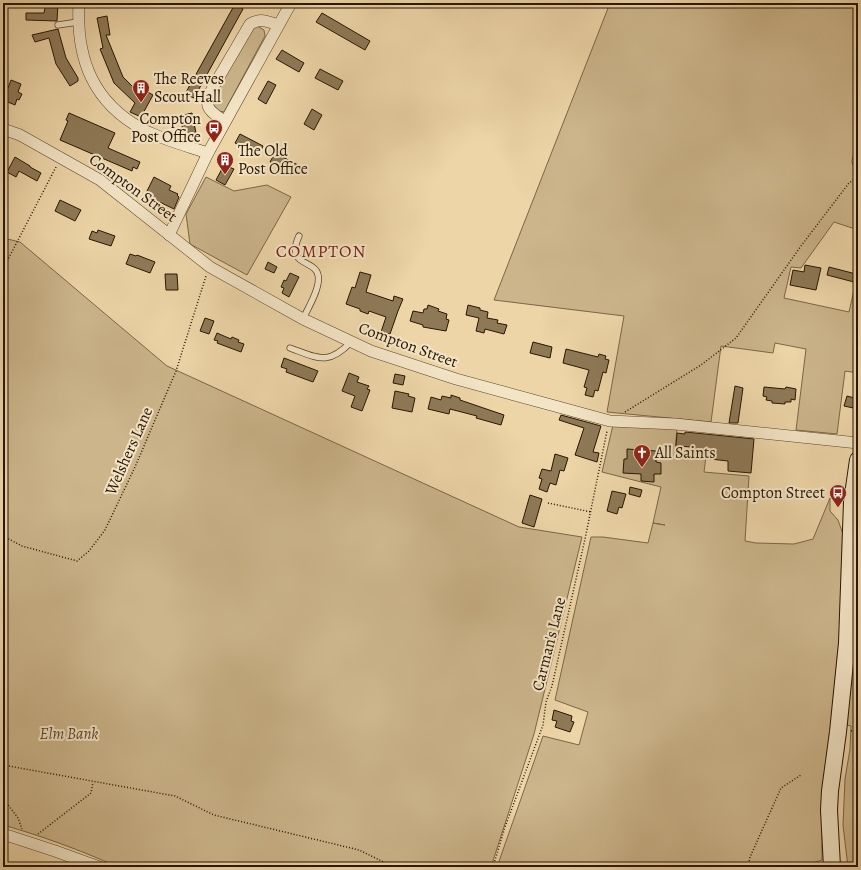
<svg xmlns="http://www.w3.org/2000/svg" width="861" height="870" viewBox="0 0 861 870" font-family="Alegreya,serif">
  <rect width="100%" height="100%" fill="#edd5a8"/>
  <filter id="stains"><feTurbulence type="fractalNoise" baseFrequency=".005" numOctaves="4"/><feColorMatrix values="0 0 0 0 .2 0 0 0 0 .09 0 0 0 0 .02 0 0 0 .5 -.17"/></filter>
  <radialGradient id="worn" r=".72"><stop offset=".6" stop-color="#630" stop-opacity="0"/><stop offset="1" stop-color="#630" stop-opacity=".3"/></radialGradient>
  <g fill="#ccb58b" stroke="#7a6646">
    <path d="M610,3H858V230L834,222L801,268L791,267L784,298L849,312L858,272V373L845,371L837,434L796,430L806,349L775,343L773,353L721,346L711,422L607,412L624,316L494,300Z"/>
    <path d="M257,26L264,30L265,36L224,112L214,110L211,102L252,28Z"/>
    <path d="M206,177L234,191L267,185L291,197L247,275L190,244L186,214Z"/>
    <path d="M3,238L20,242L167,366L519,527L582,537L534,734L491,867H118C80,850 42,836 3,825Z"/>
    <path d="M613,425L677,428L675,453L706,456L704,472L749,476L745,541L756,543L794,544L813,539L830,498V511L838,520L845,540L858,525V867H848L843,825L845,779L850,749L851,726L847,725L848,694L822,812V860L804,866V867H497L543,736L579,745L588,712L555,700L591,537H603L648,543L653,523L665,525L653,523L661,487L602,472Z"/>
  </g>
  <g fill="#8e7957" stroke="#281600">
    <path d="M46,3H58L57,21L26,20V13H44Z"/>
    <path d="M235,4L243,9L194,98L185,94Z"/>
    <path d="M322,13L370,41L365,50L316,22Z"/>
    <path d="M107,16L110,35H106L123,77L140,94L142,89L153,95L141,117L130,112L135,103L114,83L100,49L103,48L97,18Z"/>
    <path d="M58,29L66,58L78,78V81L70,86L56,64L49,38L35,42L32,35Z"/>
    <path d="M282,50L304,63L299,72L276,59Z"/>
    <path d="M320,69L343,81L338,90L315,78Z"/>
    <path d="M11,80L21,84L18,92L22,94L19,100L17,99L15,105L3,100V86L8,88Z"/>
    <path d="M268,81L276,85L266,104L258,99Z"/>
    <path d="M312,109L322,115L314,130L304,124Z"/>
    <path d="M69,113L115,133L108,148L140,162L137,169L133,167L132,171L60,140L68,121L66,120Z"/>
    <path d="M192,113L196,133L184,136L180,116Z"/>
    <path d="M240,134L263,146L259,155L235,143Z"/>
    <path d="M275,153L298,165L294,174L270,162Z"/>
    <path d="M15,157L30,166V167L41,173L37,181L19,171L16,177L7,172Z"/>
    <path d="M224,165L234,169L225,185L216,180Z"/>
    <path d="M154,177L171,186L169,190L178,194L177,195L179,197L174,209L145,195Z"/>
    <path d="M60,200L81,210L75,221L55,211Z"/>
    <path d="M98,230L115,236L111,246L89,239L92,231L97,233Z"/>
    <path d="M130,254L136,256L137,255L155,262L150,273L126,264Z"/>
    <path d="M268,262L277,267L274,273L265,269Z"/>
    <path d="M805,265L821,268L816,290L790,285L793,270L804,272Z"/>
    <path d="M829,267L856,274L854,282L827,275Z"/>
    <path d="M360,272L371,275L366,292L393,301L394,296L403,299L398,311L390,334L381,332L386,317L369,311L368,314L360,311V309L346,304L352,287L355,288Z"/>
    <path d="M290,273L299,277L289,297L282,293L284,288L281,287L284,280L286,281Z"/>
    <path d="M165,274H177L178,290H166Z"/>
    <path d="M428,305L439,309L438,311L447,314L446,319L449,320L446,331L423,327V325L410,321L413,311L423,313L424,309H427Z"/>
    <path d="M468,305L480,308V310L488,312L487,318L498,320L497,323L507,325L504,334L485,329L484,333L476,331L479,318L466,315Z"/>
    <path d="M205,318L214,321L209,334L200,331Z"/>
    <path d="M217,333L231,339L232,337L239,340L238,342L244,344L241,352L217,343L218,341L214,340Z"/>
    <path d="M533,342L552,347L550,358L530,353Z"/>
    <path d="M566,349L598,357L599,354L606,356L605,359L609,360L606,373L603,372L598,391L595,390L593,397L585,395L587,388L584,387L589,370L563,363Z"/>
    <path d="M284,358L318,371L313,382L286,372L287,369L281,367Z"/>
    <path d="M349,373L359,377L357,382L369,386L367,389L370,390L362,411L351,407L355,396L342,391Z"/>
    <path d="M395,374L405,376L403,385L393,383Z"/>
    <path d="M735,386L743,388L738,423H729Z"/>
    <path d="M764,387L785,389L786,387L796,389L795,400L791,399V402H785V404L772,403V401L766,400L767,397L763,396Z"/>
    <path d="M395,391L409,394L408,396L415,398L412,412L392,408Z"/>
    <path d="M451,395L460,398V400L504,415L501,425L476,418L477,416L450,409L449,414L428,409L431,397L441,400L442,396L451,398Z"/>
    <path d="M847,396L858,399V409L844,406Z"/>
    <path d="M561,415L601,426L593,452L599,453L597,462L575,455L584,428L559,420Z"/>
    <path d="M685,432L754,439L751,473L728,471V461L710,459V453L692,452V447L676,446L677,433L685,434Z"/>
    <path d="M627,449L656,451V462L661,463V474H654V482L641,481V474L623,473L624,459H627Z"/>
    <path d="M555,454L568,458L564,471L560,470L556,485L550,483L547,492L539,489L542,479L539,478L542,469L551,471Z"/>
    <path d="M630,487L642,490L640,497L629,494Z"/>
    <path d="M612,491L626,494L622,508L619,507L617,514L607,511Z"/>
    <path d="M530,495L542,499L534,527L522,523Z"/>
    <path d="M554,710L572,716L571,721L574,722L570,732L555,727L557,721L552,720Z"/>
  </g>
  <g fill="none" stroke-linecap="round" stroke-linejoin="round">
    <defs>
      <g id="lane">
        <path d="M58,25L78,22"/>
        <path d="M858,151L855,161L858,168"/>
        <path d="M299,236C285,267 315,259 318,275C321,287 308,308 303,319"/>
        <path d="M290,348C318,358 328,366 351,342"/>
      </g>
      <g id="street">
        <path d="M79,3C76,59 93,103 144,130C164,140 187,146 208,153"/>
        <path d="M225,122C210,110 202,109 212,89L250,24C261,18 267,21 278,25"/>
        <path d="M3,129L20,135L100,180L210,267L303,319L371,351L456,379L610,421L675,424L858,443"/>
        <path d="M169,235L208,153L291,3"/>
        <path d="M3,834L55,851L99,867"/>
      </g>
      <path id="secondary" d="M832,867L829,810L830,791L838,732L847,643L852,502L858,460"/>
    </defs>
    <use href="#lane" stroke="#59462a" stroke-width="7"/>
    <use href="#street" stroke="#59462a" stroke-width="12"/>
    <use href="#secondary" stroke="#281600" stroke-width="18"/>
    <g stroke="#281600" stroke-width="1.5" stroke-dasharray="1 2" stroke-linecap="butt">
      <path d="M3,269L56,167"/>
      <path d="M625,412L701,365L736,338L801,246L849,183L858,177"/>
      <path d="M548,503L591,512"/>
      <path d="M3,536L22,546L77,561L89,551L105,530L135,467L176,371L206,276"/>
      <path d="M851,731L858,728"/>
      <path d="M3,765L175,796L214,815L359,850L394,867"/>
      <path d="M3,798L18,818L22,829"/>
      <path d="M38,834L91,793L93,782"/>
      <path d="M493,867L505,827L543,725L546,702L552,686L585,539L607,431"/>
      <path d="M748,867L750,857L781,788L801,775"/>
    </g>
    <use href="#lane" stroke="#f3e4c6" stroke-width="5.5"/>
    <use href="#street" stroke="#f3e4c6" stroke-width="11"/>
    <use href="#secondary" stroke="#f3e4c6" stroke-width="16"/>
  </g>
  <defs>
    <symbol id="building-pin" viewBox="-11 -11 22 30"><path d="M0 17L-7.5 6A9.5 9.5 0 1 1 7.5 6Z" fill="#8f2418" stroke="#f3e4c6"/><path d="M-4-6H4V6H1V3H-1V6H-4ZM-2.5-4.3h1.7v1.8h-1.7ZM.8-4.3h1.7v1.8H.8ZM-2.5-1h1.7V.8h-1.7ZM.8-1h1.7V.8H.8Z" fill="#fff"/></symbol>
    <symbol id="bus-pin" viewBox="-11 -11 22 30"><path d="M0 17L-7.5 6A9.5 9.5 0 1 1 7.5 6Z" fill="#8f2418" stroke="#f3e4c6"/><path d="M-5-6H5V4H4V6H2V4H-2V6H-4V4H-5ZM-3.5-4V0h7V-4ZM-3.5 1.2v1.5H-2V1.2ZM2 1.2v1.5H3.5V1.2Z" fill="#fff"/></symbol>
    <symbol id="church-pin" viewBox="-11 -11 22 30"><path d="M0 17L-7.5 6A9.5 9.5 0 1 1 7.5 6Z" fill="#8f2418" stroke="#f3e4c6"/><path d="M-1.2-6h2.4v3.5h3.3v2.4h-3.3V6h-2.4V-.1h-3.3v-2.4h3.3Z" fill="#fff"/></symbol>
  </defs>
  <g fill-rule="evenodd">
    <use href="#building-pin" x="131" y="78" width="20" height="27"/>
    <use href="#bus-pin" x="204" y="118" width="20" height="27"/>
    <use href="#building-pin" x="215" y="150" width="20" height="27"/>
    <use href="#church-pin" x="632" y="443" width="20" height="27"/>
    <use href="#bus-pin" x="828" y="483" width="20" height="27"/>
  </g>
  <g text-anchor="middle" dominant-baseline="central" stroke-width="4" stroke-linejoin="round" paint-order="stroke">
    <g font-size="16" fill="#281600" stroke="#f3e4c6" text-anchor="start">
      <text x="154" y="79">The Reeves<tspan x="154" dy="18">Scout Hall</tspan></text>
      <text x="201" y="119" text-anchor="end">Compton<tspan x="201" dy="18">Post Office</tspan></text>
      <text x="238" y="151">The Old<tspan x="238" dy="18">Post Office</tspan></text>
      <text x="655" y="453">All Saints</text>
      <text x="825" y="493" text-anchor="end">Compton Street</text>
    </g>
    <g font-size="16" fill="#281600" stroke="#f3e4c6">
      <text transform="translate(133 188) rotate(36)">Compton Street</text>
      <text transform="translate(408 345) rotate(20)">Compton Street</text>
      <text transform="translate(129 451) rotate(-66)">Welshers Lane</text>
      <text transform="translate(549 644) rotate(-76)">Carman's Lane</text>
    </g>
    <g font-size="16" font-style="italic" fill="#59462a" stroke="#f3e4c6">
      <text x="69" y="734">Elm Bank</text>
    </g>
    <g font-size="18" letter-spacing="1" fill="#7a1f14" stroke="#f3e4c6">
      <text x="321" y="251">COMPTON</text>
    </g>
  </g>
  <rect width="861" height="870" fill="none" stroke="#edd5a8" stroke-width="16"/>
  <rect x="4" y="4" width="853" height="862" fill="none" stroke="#281600" stroke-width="2"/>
  <rect x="8" y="8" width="845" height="854" fill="none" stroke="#281600"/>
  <rect width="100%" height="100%" filter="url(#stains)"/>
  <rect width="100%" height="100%" fill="url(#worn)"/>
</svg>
